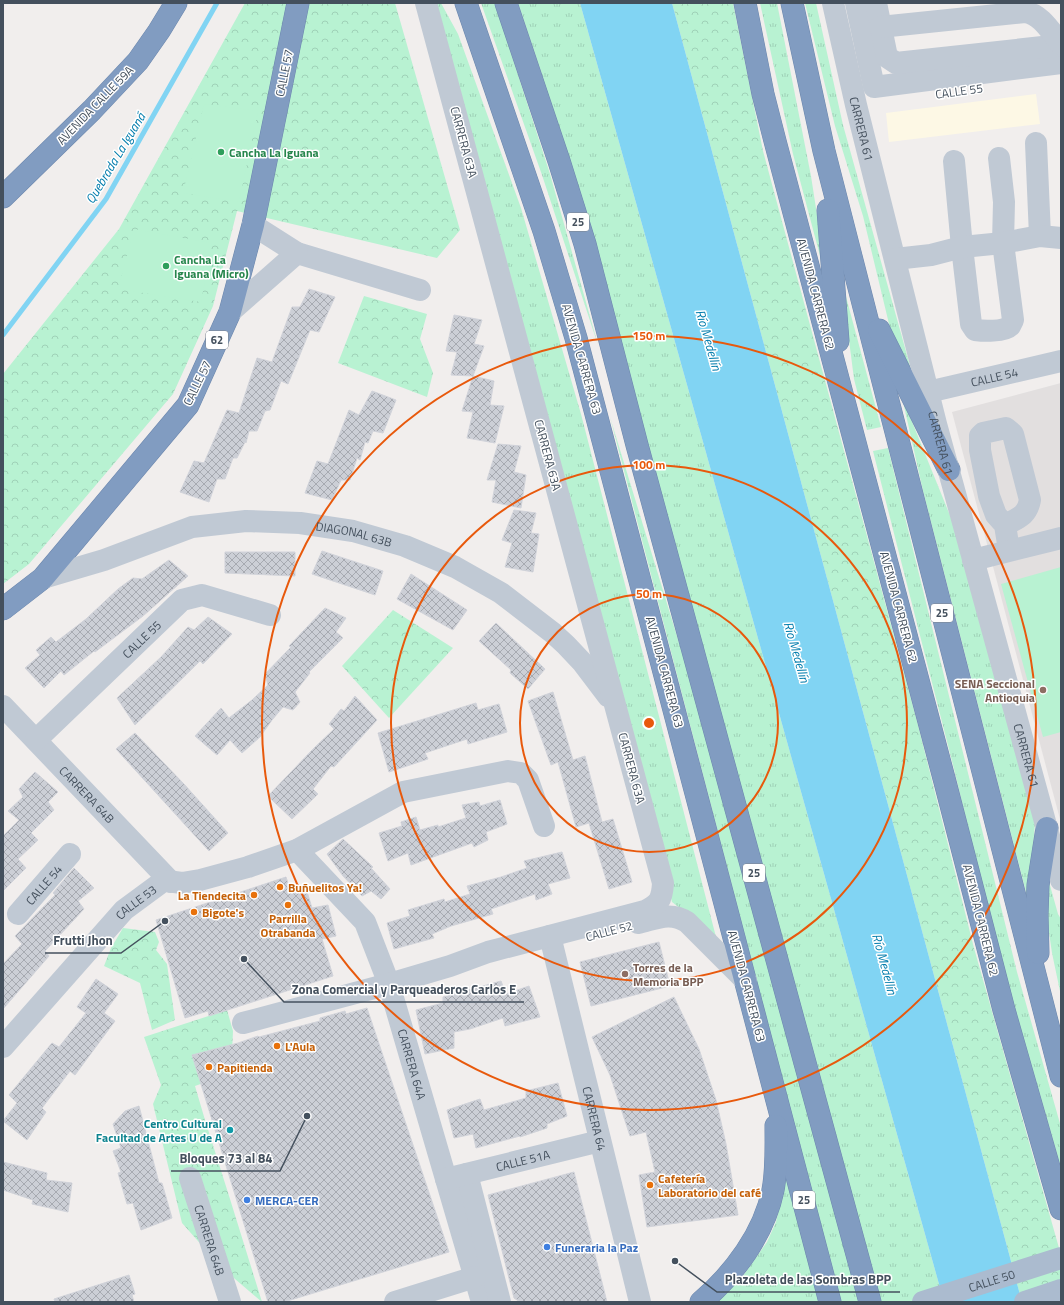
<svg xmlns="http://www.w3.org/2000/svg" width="1064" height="1305" viewBox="0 0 1064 1305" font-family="'Titillium Web',sans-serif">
  <defs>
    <pattern id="grass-tufts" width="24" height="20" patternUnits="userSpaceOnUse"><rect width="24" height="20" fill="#b8f2d2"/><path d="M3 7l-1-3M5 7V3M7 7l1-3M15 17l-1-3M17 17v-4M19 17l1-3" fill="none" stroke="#9fd1b7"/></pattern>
    <pattern id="forest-crowns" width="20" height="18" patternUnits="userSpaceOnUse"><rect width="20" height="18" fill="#b8f2d2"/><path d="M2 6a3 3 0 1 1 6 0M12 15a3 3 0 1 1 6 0" fill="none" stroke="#9fd1b7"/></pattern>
    <pattern id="building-cross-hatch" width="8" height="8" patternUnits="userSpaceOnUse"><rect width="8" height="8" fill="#cccfd6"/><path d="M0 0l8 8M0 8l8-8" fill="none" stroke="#a7aab1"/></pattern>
  </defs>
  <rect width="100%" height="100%" fill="#f1eeed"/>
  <path fill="#fdf8e5" d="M1036,94L1040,124L889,142L886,113Z"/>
  <path fill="#e2dfdf" d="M1061,383V823L952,412Z"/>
  <g fill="url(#grass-tufts)">
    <path d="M431,3H441L458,34L521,208L581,414L716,937L672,902L595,604Z"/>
    <path d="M481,3H495L550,174L598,345L542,175Z"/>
    <path d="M518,3H580L944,1302H878L541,72Z"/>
    <path d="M760,3H777L811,176L828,286L793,154Z"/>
    <path d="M805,3H816L843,125L917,391L890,328L863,216L835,126Z"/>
    <path d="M841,278L881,427L867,430L854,379Z"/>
    <path d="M902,397L964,550L1036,809L1029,904L923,491Z"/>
    <path d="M610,417L702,718L859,1302H840Z"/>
    <path d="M888,448L1017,972L1061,1127V1168L995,939L954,769L873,451Z"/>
    <path d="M1046,871L1058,914L1061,919V996L1052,953L1045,905Z"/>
    <path d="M781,1137L825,1302H716L740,1280L767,1242L776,1222L780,1204Z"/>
  </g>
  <g fill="url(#forest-crowns)">
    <path d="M245,3H395L460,230L437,258L237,211L213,306L173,394L29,564L3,584V374L119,229Z"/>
    <path d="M672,3H733L763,151L917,721L974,948L1061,1255V1302H1022Z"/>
    <path d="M364,296L427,314L420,339L433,373L427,397L338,363Z"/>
    <path d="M393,610L453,648L389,718L342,666Z"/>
    <path d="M123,928L155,932L159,942L156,950L167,964L175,1020L152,1030L140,983L104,966L111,948Z"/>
    <path d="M227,1010L233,1031L231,1073L195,1086L205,1120L230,1199L262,1302L221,1267L182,1223L153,1104L161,1085L144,1037Z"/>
  </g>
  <g fill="#b8f2d2">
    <path d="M204,104L258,111L239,202L183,193Z"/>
    <path d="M134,229L212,243L201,302L118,289Z"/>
    <path d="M1061,567V732L1043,737L1001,584Z"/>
  </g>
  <path fill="#81d4f3" d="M580,3H672L1022,1302H944Z"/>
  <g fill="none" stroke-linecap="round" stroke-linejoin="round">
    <path stroke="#81d4f3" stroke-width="5" d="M3,335L106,199L217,3"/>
  </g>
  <g fill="url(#building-cross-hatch)" stroke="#d1d3da">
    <path d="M309,289L335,297L319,332L310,330L288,384L281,381L270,410L265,411L257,431H249L246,443L245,442L237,458H233L225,479H217L209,502L180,492L194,461L204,463L227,410L239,413L257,358L272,362L292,307H300Z"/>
    <path d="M454,315L482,320L474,344L484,346L473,376L451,375L457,352L446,351Z"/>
    <path d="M473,376L494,381L490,405L504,406L495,443L467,438L473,412L462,411Z"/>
    <path d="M372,391L396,400L383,433L373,431L368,443L365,442L360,460L357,458L350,480H341L332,500L305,493L317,461L328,464L349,410L359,415Z"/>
    <path d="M498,444L521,446L514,472L526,475L521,508L492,502L496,480H487Z"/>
    <path d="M514,510L536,513L531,533L539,534L533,572L505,567L512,543L502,540Z"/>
    <path d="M322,551L383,571L375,595L312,574Z"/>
    <path d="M225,552H295V576L225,573Z"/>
    <path d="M169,560L188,576L143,616L95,652L94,651L64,675L61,671L44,688L25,668L40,655L36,650L51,637L56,642L86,619L118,589L133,578L142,579Z"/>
    <path d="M411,574L467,610L453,630L397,599Z"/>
    <path d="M325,608L346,618L336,632L343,638L309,672L310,673L295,692L300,702L293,710L283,707L272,720L260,737L242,753L230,740L217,755L195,736L221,708L229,718L252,700L268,685L265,674L291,647L289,646Z"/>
    <path d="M208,617L232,634L203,664L200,661L135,725L117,698L161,657L188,627L194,630Z"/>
    <path d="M496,623L545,669L528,689L510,673L511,670L479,641Z"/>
    <path d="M553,692L573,760L585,756L602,822L613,819L632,882L609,889L589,823L576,827L558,762L551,765L528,701Z"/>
    <path d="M355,696L377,720L334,767L331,766L313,789L318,794L292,819L268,796L314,748L334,729L329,724L341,709L344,711Z"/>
    <path d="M476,703L478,710L499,704L507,732L468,744L467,739L425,753L428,759L389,772L378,733Z"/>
    <path d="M135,733L183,783L228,833L209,851L116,749Z"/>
    <path d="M35,772L58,792L48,802L54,810L31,833L38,840L18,859L26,868L3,891V836L19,820L8,811L23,797L19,789Z"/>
    <path d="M500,800L507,824L486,832L488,840L474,847L472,843L411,865L408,853L388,861L379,833L402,826L401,822L416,817L420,830L438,825V827L466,818L462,805L479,802L480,806Z"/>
    <path d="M343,839L373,867L371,868L390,889L381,899L371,891L362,896L343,876L327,854Z"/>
    <path d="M562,852L570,878L548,884L552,894L536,900L535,894L491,909L493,914L451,926L432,934L434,938L394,949L387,923L410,916L408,910L444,899L445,902L470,894L467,886L501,877L527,868L524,861Z"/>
    <path d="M74,868L94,888L78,901L84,909L45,951L49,956L3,1009V964L22,944L15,936L55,895L53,893Z"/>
    <path d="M286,877L290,889L305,885L312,908L328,905L336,936L322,939L333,976L209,1016L208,1011L185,1018L156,920Z"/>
    <path d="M659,942L670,986L591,1006L580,962Z"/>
    <path d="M96,979L118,994L104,1013L115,1021L75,1075L70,1071L42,1108L46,1112L27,1140L3,1121L17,1103L9,1095L52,1043L59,1047L86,1013L77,1007Z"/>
    <path d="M501,981L506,994L529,986L540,1017L505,1026L503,1018L470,1029L454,1032V1048L425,1054L416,1010L443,1003V997Z"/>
    <path d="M674,997L699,1049L716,1100L726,1144L738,1215L647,1227L639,1175L655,1172L646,1132L630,1136L610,1075L592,1037Z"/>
    <path d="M367,1008L449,1252L284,1302H268L192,1055L238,1043L258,1036L259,1037L320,1021V1018L345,1011L346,1014Z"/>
    <path d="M558,1083L567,1116L547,1124V1128L520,1137V1136L476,1148L473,1134L454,1138L447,1110L480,1099L484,1110L526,1098V1091Z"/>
    <path d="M139,1106L159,1183H162L172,1218L141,1230L133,1203L127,1204L118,1173L121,1172L113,1151L121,1148L113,1124L125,1111Z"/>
    <path d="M3,1162L47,1173L46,1180L72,1183L68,1212L32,1204L33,1200L3,1190Z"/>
    <path d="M574,1172L607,1302H520L514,1298L488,1195Z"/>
    <path d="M129,1275L135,1294L132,1295L134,1302H55L54,1299Z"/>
  </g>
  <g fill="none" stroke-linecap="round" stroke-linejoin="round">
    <defs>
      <g id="highway">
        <path d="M466,3L544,231L576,338L830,1302"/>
        <path d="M506,3L559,161L585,244L637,445L870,1302"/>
        <path d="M745,3L763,94L775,141L945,782L1004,1010L1061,1209"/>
        <path d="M792,3L824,151L1061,1076"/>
        <path d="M3,197L92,110L138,61L159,31L176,3"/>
        <path d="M828,210L838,341"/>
        <path d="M879,330L949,470"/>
        <path d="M3,609L43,578L188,405L230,312L253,225L298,3"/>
        <path d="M1038,953L1037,915L1038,885L1047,828"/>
        <path d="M701,1302C734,1274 764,1234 773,1190C777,1169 776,1147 776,1126"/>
      </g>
    </defs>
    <use href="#highway" stroke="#6c87ad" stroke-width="23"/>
    <g stroke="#c0c9d4" stroke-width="22">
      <path id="s1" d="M833,3L856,105L936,424L1061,880"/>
      <path d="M856,3L874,87L1061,63"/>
      <path d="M876,3L887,57L896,63L1061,45"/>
      <path d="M880,27L1025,12C1041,14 1051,32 1061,44"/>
      <path d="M1036,143L1040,236"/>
      <path d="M954,161L962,247L971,324L975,330C983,331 1004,332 1010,326C1011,324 1012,322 1013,320L1003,243L1004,202L999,158"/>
      <path d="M297,253L420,290"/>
      <path d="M895,259L931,255L962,247L1003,243L1040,236L1061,238"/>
      <path d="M230,312L297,253L253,225"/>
      <path id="s2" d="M928,392L1061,361"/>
      <path d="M1005,525C1018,518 1027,516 1030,500L1013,434L1006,428L983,433L980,436V450L989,496L996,515L1005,525L1009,550"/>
      <path d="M973,560L1061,538"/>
      <path id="s3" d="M43,578L104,560L192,527L246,521L300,523L353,531L405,546L455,567L501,593L553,633L566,645L583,663L608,696"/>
      <path id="s4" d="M3,706L171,882"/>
      <path id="s5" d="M36,740L182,600L202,595L270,615"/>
      <path id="s6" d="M297,850L365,922L389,984L482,1302"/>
      <path id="s7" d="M18,914L70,854"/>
      <path d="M638,923C656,919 670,911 687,922L746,981"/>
      <path id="s8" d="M550,936L640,1302"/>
      <path d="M243,1023L389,984L450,966L488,952L645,911C659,904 662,900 663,883L426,3"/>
      <path id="s9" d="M3,1047L124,910L162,882L167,881L182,883L200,880L248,867L297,850L403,792L508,771L521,773L528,780L544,826"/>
      <path d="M467,1174L500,1302"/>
      <path id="s10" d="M190,1178L230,1302"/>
      <path id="s11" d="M446,1179L600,1141"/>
      <path d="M395,1302L475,1277"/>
    </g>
    <g stroke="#abbbcf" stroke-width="22">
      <path id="s12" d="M923,1302L1061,1258"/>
      <path d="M1025,1302L1061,1290"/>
    </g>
    <use href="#highway" stroke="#819cc1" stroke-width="22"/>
  </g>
  <g fill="none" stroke="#e8590c" stroke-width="2">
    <circle cx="649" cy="723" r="129"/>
    <circle cx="649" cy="723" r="258"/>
    <circle cx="649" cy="723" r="387"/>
  </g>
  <g fill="#2e9e5b" stroke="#fff" stroke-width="1.5">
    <circle cx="221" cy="152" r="4"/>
    <circle cx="166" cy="266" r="4"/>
  </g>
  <g fill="#8d6e63" stroke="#fff" stroke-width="1.5">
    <circle cx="1043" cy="690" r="4"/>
    <circle cx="625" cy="974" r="4"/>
  </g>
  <g fill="#e8710a" stroke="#fff" stroke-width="1.5">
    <circle cx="280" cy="887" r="4"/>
    <circle cx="254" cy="895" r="4"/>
    <circle cx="288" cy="905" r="4"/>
    <circle cx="194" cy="912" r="4"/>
    <circle cx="277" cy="1046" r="4"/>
    <circle cx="209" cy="1067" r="4"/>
    <circle cx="650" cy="1185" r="4"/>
  </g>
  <circle fill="#0f9aa8" stroke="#fff" stroke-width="1.5" cx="230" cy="1130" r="4"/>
  <g fill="#3f7fe0" stroke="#fff" stroke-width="1.5">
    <circle cx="247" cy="1200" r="4"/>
    <circle cx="547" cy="1247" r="4"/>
  </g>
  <g text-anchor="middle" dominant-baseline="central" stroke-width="3" stroke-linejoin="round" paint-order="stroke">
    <g fill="#fff" stroke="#7c848e" stroke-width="1">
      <rect x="567" y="213" width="22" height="18" rx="3"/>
      <rect x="206" y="331" width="22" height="18" rx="3"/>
      <rect x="931" y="604" width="22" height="18" rx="3"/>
      <rect x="743" y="864" width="22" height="18" rx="3"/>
      <rect x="793" y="1191" width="22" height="18" rx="3"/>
    </g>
    <g font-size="11" font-weight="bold" fill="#44505d">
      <text x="578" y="222">25</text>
      <text x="217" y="340">62</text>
      <text x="942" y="613">25</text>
      <text x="754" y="873">25</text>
      <text x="804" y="1200">25</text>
    </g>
    <g font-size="12" fill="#44505d" stroke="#fff">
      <text transform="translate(284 73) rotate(-79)">CALLE 57</text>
      <text transform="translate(959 91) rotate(-8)">CALLE 55</text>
      <text transform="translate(95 105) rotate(-46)">AVENIDA CALLE 59A</text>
      <text stroke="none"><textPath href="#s1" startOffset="129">CARRERA 61</textPath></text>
      <text transform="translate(464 142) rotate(75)">CARRERA 63A</text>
      <text transform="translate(816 294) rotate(75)">AVENIDA CARRERA 62</text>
      <text transform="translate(582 359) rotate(74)">AVENIDA CARRERA 63</text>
      <text stroke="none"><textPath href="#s2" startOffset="68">CALLE 54</textPath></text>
      <text transform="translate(197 383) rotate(-64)">CALLE 57</text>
      <text stroke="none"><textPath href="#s1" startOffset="453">CARRERA 61</textPath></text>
      <text transform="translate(548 455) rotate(75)">CARRERA 63A</text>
      <text stroke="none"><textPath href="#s3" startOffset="321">DIAGONAL 63B</textPath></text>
      <text transform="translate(899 607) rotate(75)">AVENIDA CARRERA 62</text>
      <text stroke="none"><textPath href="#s5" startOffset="146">CALLE 55</textPath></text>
      <text transform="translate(665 672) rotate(75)">AVENIDA CARRERA 63</text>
      <text stroke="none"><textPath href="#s1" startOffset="777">CARRERA 61</textPath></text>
      <text transform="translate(632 768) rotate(75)">CARRERA 63A</text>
      <text stroke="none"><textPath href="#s4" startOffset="122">CARRERA 64B</textPath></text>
      <text stroke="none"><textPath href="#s7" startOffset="39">CALLE 54</textPath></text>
      <text stroke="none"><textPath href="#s9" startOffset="197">CALLE 53</textPath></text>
      <text transform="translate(981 920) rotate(76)">AVENIDA CARRERA 62</text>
      <text transform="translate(609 931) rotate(-15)">CALLE 52</text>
      <text transform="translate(747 986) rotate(75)">AVENIDA CARRERA 63</text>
      <text stroke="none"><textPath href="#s6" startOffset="249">CARRERA 64A</textPath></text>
      <text stroke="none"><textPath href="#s8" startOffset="188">CARRERA 64</textPath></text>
      <text stroke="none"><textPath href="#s11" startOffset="79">CALLE 51A</textPath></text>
      <text stroke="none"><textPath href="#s10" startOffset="65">CARRERA 64B</textPath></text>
      <text stroke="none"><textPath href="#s12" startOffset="72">CALLE 50</textPath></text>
    </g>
    <g font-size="12" font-weight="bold" fill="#27864d" stroke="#fff" text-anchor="start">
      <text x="229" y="152">Cancha La Iguana</text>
      <text x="174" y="259">Cancha La<tspan x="174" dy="14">Iguana (Micro)</tspan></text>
    </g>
    <g font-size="12" font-weight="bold" fill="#785e54" stroke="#fff" text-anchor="end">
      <text x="1035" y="683">SENA Seccional<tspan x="1035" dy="14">Antioquia</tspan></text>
      <text x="633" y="967" text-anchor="start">Torres de la<tspan x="633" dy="14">Memoria BPP</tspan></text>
    </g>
    <g font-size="12" font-weight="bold" fill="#c56008" stroke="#fff" text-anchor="start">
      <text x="288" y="887">Buñuelitos Ya!</text>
      <text x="246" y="895" text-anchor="end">La Tiendecita</text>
      <text x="202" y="912">Bigote's</text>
      <text x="288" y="918" text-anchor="middle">Parrilla<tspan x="288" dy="14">Otrabanda</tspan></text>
      <text x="285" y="1046">L'Aula</text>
      <text x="217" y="1067">Papitienda</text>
      <text x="658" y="1178">Cafetería<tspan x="658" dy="14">Laboratorio del café</tspan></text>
    </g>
    <g font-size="12" font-weight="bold" fill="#0d838f" stroke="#fff" text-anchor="end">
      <text x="222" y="1123">Centro Cultural<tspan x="222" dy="14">Facultad de Artes U de A</tspan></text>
    </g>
    <g font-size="12" font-weight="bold" fill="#366cbe" stroke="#fff" text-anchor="start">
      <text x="255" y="1200">MERCA-CER</text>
      <text x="555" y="1247">Funeraria la Paz</text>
    </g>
    <g font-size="13" font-style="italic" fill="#017cac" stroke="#fff">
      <text transform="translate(115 158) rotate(-59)">Quebrada La Iguaná</text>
      <text transform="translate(709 340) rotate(74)">Río Medellín</text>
      <text transform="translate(797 652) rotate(74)">Río Medellín</text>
      <text transform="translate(885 964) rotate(75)">Río Medellín</text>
    </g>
  </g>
  <circle cx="649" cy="723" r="6" fill="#e8590c" stroke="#fff" stroke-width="2"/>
  <g font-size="12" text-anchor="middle" font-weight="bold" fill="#e8590c" stroke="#fff" stroke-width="3" stroke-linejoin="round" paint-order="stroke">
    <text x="649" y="340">150 m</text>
    <text x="649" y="469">100 m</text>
    <text x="649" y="598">50 m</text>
  </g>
  <path fill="none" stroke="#44505d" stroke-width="1.5" d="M165 921L121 953H45M244 959L284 1002H524M307 1116L280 1171H171M675 1261L717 1292H900"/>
  <g fill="#44505d" stroke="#fff" stroke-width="1.5">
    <circle cx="165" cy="921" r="4"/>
    <circle cx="244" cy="959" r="4"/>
    <circle cx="307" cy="1116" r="4"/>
    <circle cx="675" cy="1261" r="4"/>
  </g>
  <g font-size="13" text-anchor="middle" font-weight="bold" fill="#44505d" stroke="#fff" stroke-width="3" stroke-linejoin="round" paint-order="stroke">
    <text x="83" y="945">Frutti Jhon</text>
    <text x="404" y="994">Zona Comercial y Parqueaderos Carlos E</text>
    <text x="226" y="1163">Bloques 73 al 84</text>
    <text x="808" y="1284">Plazoleta de las Sombras BPP</text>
  </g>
  <rect width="1064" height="1305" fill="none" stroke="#44505d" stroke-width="8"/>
</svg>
